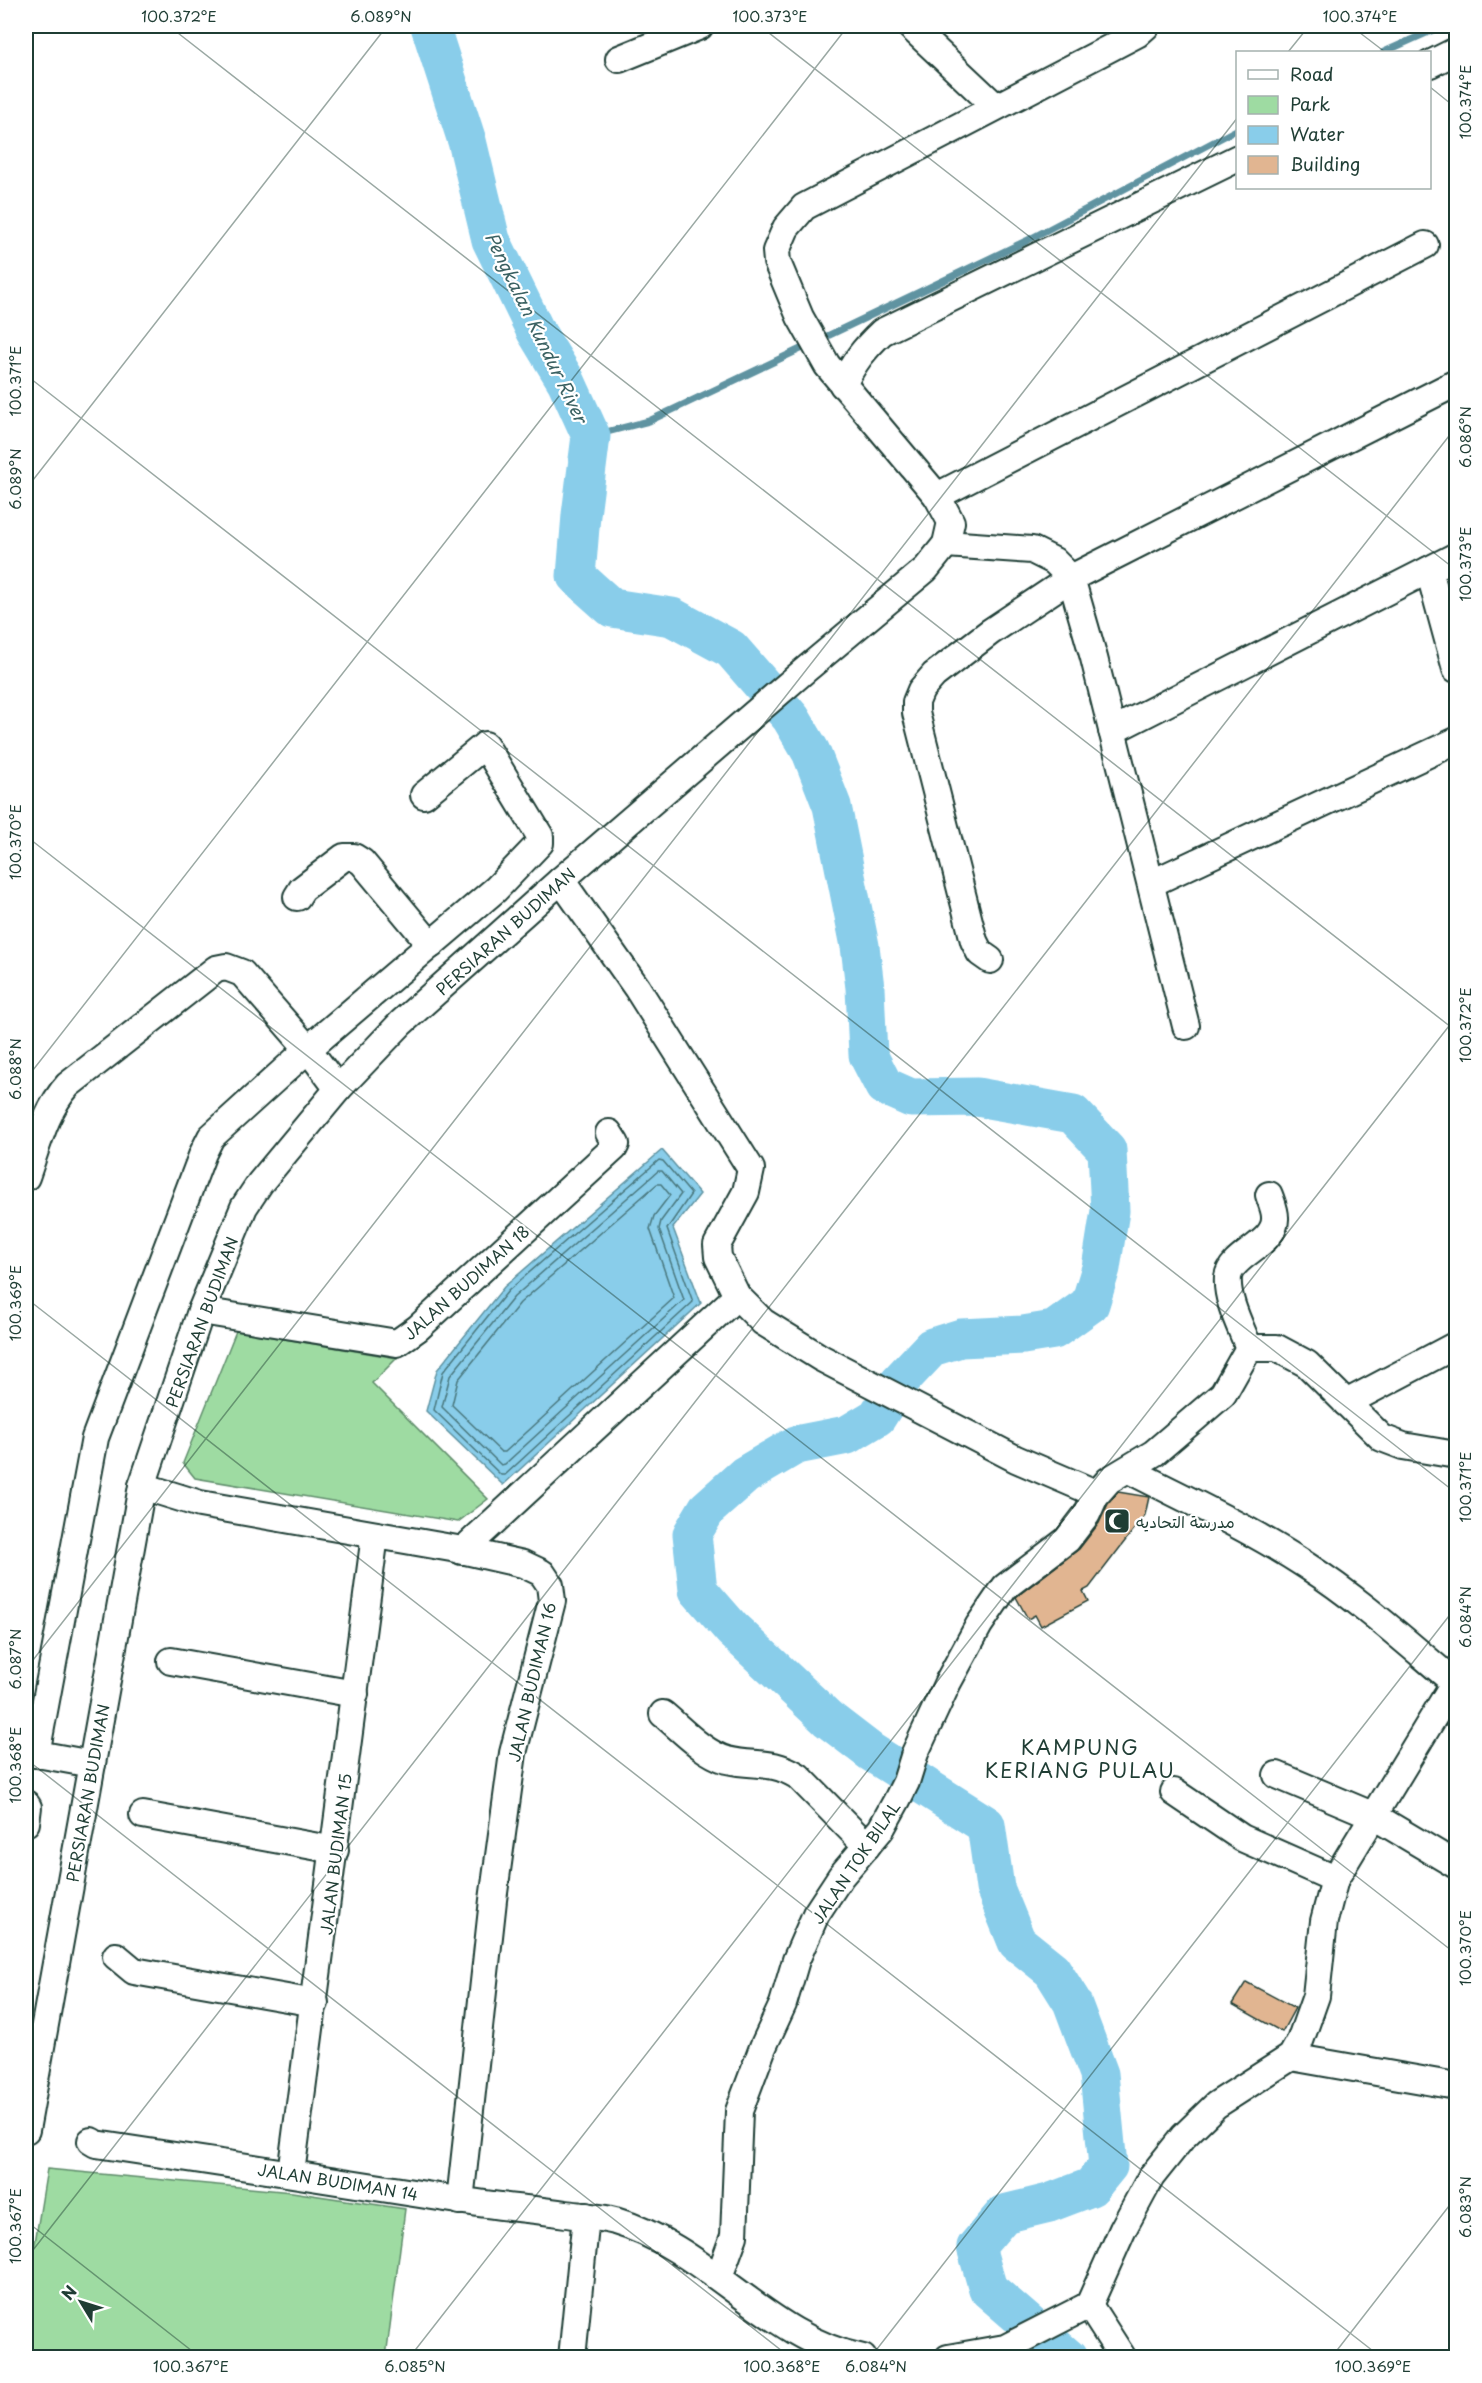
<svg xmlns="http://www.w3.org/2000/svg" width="1482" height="2383" viewBox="0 0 1482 2383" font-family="'Playpen Sans','Playpen Sans Arabic',sans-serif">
  <rect width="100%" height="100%" fill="#fff"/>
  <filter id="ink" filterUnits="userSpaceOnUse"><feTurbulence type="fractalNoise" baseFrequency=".0167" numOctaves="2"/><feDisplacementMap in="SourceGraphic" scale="12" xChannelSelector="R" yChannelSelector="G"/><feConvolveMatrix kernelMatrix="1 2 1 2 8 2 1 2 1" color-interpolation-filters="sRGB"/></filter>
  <g filter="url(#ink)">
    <g fill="#9edba2" stroke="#5e8c6b" stroke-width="1.5">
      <path d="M236,1331L397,1358L372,1383L488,1499L458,1522L195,1478L183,1463Z"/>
      <path d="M47,2169L292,2192L405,2209L386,2357H26V2298Z"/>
    </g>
    <path fill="#89cdea" stroke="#5f93a1" stroke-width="1.5" d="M662,1150L700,1194L673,1228L701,1303L503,1485L426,1411L437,1370L504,1287Z"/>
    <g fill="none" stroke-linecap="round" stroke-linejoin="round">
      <g stroke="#49777d" stroke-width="1.5">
        <path d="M659,1160L663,1161L691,1194L667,1229L693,1302L505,1475H501L434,1410L443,1372L508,1291Z"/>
        <path d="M658,1171H662L681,1194L661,1221L659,1229L684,1300L505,1464L501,1465L442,1407L450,1376L514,1297Z"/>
        <path d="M657,1184H661L670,1195L654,1216L650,1229L674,1298L505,1452H501L452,1405L458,1380L520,1303Z"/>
      </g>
      <g stroke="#5f93a1" stroke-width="7">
        <path d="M1384,52L1442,26"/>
        <path d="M819,340L1026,241L1238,129"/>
        <path d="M591,436L649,421L809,345"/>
      </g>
      <path stroke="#89cdea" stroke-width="39" d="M430,26L467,141L491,240L535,330L566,381L591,436L581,515L576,576L612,608L672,617L731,649L791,718L811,752L832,806L860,946L865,988L868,1055L884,1086L911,1098L977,1097L1073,1114L1107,1150L1110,1211L1101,1268L1090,1304L1054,1330L1023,1335L961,1338L932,1347L899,1382L877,1417L847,1435L796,1445L745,1475L707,1509L692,1534L698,1590L732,1629L828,1719L871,1752L986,1825L995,1888L1017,1942L1052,1970L1072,2002L1099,2074L1108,2166L1091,2187L1049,2203L1004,2214L976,2247L988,2289L1068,2358"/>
    </g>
    <g fill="#e1b591" stroke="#1f3d34" stroke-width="1.5">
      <path d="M1118,1492L1149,1497L1145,1515L1089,1588L1083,1591L1088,1601L1041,1626L1035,1615L1028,1619L1016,1597L1079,1549L1099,1523L1108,1504Z"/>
      <path d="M1246,1982L1295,2008L1282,2032L1232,2004Z"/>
    </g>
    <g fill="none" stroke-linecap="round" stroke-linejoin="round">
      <defs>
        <g id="minor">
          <path d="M910,26L995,106"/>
          <path d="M619,59L700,26"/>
          <path d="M1430,64L1456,51"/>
          <path d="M843,385C853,363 864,349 882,332L1238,158"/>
          <path d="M937,496L1425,245"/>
          <path d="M946,544L1032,550L1054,561L1071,578L1094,658L1186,1026"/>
          <path d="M1429,570L1456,669"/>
          <path d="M1112,731L1456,556"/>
          <path d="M561,880L637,988L751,1169L746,1192L717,1245L718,1257L737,1296L763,1322L821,1358L1016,1459L1086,1489L1095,1496"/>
          <path d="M1152,883L1456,741"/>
          <path d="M297,897L302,889L344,857H354L362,862L431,945"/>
          <path d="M990,960L980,953L974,941L916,713V702L921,690L934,675L990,632L1071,578L1456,383"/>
          <path d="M26,1177C37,1146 46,1109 68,1085L216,969L226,967L242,973L308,1049L338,1089"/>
          <path d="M201,1311L397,1343L418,1328L614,1148L616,1144L609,1133"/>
          <path d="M1249,1348C1241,1327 1226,1300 1228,1277C1231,1254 1277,1244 1275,1217C1275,1210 1271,1201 1269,1195"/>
          <path d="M1346,1403L1456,1345"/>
          <path d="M1129,1470C1189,1501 1251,1529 1307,1566C1360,1600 1407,1643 1455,1683"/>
          <path d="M142,1486L200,1504L457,1549L523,1564L542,1573L550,1585L552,1601L513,1753L493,1900L460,2201"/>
          <path d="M462,1551L737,1296"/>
          <path d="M171,1661L355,1694"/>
          <path d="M663,1714C681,1729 703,1753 727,1760C755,1767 770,1759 798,1776L867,1846"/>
          <path d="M26,1752L92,1764"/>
          <path d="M36,1754L95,1438L203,1153L211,1137L308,1049L496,889L540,843V836L485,745L424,795"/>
          <path d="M1277,1775L1372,1815L1456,1865"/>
          <path d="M1174,1792L1242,1838L1335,1879"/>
          <path d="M26,1804L28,1807L26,1823"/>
          <path d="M143,1815L335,1850"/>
          <path d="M116,1956L134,1971L315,2003"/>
          <path d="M1291,2057L1456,2086"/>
          <path d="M26,2130L142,1486L201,1311L244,1207L260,1183L338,1089L401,1023L561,880L804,671L926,569L946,544L951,522L937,496L827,365L800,317L777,262L776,251L786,228L804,207L1137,34L1146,26"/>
          <path d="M91,2141L96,2144C217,2162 337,2181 458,2200C494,2206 530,2209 566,2214C582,2216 599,2217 615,2221C708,2248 769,2340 863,2358"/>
          <path d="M291,2173L375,1535"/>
          <path d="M719,2277L734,2236L739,2111L763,2047L783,2004L796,1960L816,1914L841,1876L881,1829L897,1800L906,1782L915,1753L948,1682L979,1625L1005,1587L1067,1540L1087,1514L1095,1496L1109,1480L1154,1453L1223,1394L1249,1348H1277L1307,1364L1382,1438L1403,1446L1456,1455"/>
          <path d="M1089,2305L1123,2229L1151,2177L1183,2137L1216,2105L1291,2057L1300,2041L1316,1996L1324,1921L1335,1879L1456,1680"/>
          <path d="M572,2358L586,2216"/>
          <path d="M948,2358L1005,2348L1089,2305L1123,2358"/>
        </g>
      </defs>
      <use href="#minor" stroke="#1f3d34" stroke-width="30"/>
      <use href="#minor" stroke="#fff" stroke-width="26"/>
    </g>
  </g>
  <path fill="none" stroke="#1f3d34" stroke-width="1.5" stroke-opacity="0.45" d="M169,26L1456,1031M760,26L1456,570M1351,26L1385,52M1288,52L1309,26M1430,87L1456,108M26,375L1456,1493M26,489L387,26M26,836L1456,1954M26,1079L848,26M26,1298L1382,2358M26,1669L1238,117M26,1759L791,2358M26,2221L201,2358M26,2259L1456,427M409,2358L1456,1017M870,2358L1456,1607M1331,2358L1456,2197"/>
  <defs>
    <symbol id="mosque-square" viewBox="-11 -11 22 22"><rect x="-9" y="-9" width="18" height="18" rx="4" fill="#1f3d34" stroke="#fff"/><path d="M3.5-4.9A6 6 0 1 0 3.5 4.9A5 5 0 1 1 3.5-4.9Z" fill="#fff"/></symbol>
  </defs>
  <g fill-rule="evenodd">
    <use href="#mosque-square" x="1102" y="1506" width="30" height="30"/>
  </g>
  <g text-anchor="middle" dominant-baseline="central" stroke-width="4.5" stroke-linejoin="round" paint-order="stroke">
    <g font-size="16" fill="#1f3d34" stroke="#fff">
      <text transform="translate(505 931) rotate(-42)">PERSIARAN BUDIMAN</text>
      <text transform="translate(466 1282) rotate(-42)">JALAN BUDIMAN 18</text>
      <text transform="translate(201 1322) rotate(-70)">PERSIARAN BUDIMAN</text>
      <text transform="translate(531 1682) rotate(-77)">JALAN BUDIMAN 16</text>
      <text transform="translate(87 1793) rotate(-80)">PERSIARAN BUDIMAN</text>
      <text transform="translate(335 1854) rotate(-83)">JALAN BUDIMAN 15</text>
      <text transform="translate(855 1862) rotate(-56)">JALAN TOK BILAL</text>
      <text transform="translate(338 2181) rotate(9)">JALAN BUDIMAN 14</text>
    </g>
    <g font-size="16" fill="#1f3d34" stroke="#fff" text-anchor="start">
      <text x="1136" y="1521">مدرسة التحاديه</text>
    </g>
    <g font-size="18" font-style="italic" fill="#3a6162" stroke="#fff">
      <text transform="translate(537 327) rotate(64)">Pengkalan Kundur River</text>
    </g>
    <g font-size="20" letter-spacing="1.5" fill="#1f3d34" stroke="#fff">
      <text x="1080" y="1747">KAMPUNG<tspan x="1080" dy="23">KERIANG PULAU</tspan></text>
    </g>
  </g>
  <rect width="1482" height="2383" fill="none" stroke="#fff" stroke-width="66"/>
  <rect x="1236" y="51" width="195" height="138" fill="#ffffff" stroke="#a5b1ae" stroke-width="1.5"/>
  <rect x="1248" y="70" width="30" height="9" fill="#ffffff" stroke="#a5b1ae" stroke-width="1.5"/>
  <text x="1290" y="81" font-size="18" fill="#1f3d34">Road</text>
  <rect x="1248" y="96" width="30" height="18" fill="#9edba2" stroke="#a5b1ae" stroke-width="1.5"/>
  <text x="1290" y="111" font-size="18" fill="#1f3d34">Park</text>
  <rect x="1248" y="126" width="30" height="18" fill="#89cdea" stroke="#a5b1ae" stroke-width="1.5"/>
  <text x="1290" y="141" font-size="18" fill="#1f3d34">Water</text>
  <rect x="1248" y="156" width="30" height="18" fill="#e1b591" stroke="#a5b1ae" stroke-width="1.5"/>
  <text x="1290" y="171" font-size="18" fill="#1f3d34">Building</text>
  <g transform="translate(81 2302) rotate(308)" stroke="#ffffff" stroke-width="4.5" paint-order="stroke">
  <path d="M0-4.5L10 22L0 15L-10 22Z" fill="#1f3d34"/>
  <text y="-9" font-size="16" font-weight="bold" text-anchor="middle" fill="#1f3d34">N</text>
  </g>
  <rect x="33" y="33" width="1416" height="2317" fill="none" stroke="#1f3d34" stroke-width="2"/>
  <g font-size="15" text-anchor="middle" fill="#1f3d34">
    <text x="179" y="22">100.372°E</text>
    <text x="381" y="22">6.089°N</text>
    <text x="770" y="22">100.373°E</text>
    <text x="1360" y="22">100.374°E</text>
    <text transform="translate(1466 102) rotate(-90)" y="5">100.374°E</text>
    <text transform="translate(16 381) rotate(-90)" y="5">100.371°E</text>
    <text transform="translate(1466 437) rotate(-90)" y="5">6.086°N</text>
    <text transform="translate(16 479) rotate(-90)" y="5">6.089°N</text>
    <text transform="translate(1466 564) rotate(-90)" y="5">100.373°E</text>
    <text transform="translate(16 842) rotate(-90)" y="5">100.370°E</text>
    <text transform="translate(1466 1025) rotate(-90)" y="5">100.372°E</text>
    <text transform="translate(16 1069) rotate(-90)" y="5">6.088°N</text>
    <text transform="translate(16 1303) rotate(-90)" y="5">100.369°E</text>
    <text transform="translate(1466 1487) rotate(-90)" y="5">100.371°E</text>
    <text transform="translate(1466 1617) rotate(-90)" y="5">6.084°N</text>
    <text transform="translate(16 1659) rotate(-90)" y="5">6.087°N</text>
    <text transform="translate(16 1765) rotate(-90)" y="5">100.368°E</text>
    <text transform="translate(1466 1948) rotate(-90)" y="5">100.370°E</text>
    <text transform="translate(1466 2207) rotate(-90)" y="5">6.083°N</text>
    <text transform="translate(16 2226) rotate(-90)" y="5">100.367°E</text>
    <text x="191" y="2372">100.367°E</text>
    <text x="415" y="2372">6.085°N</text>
    <text x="782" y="2372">100.368°E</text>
    <text x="876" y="2372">6.084°N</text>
    <text x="1373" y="2372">100.369°E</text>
  </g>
</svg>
